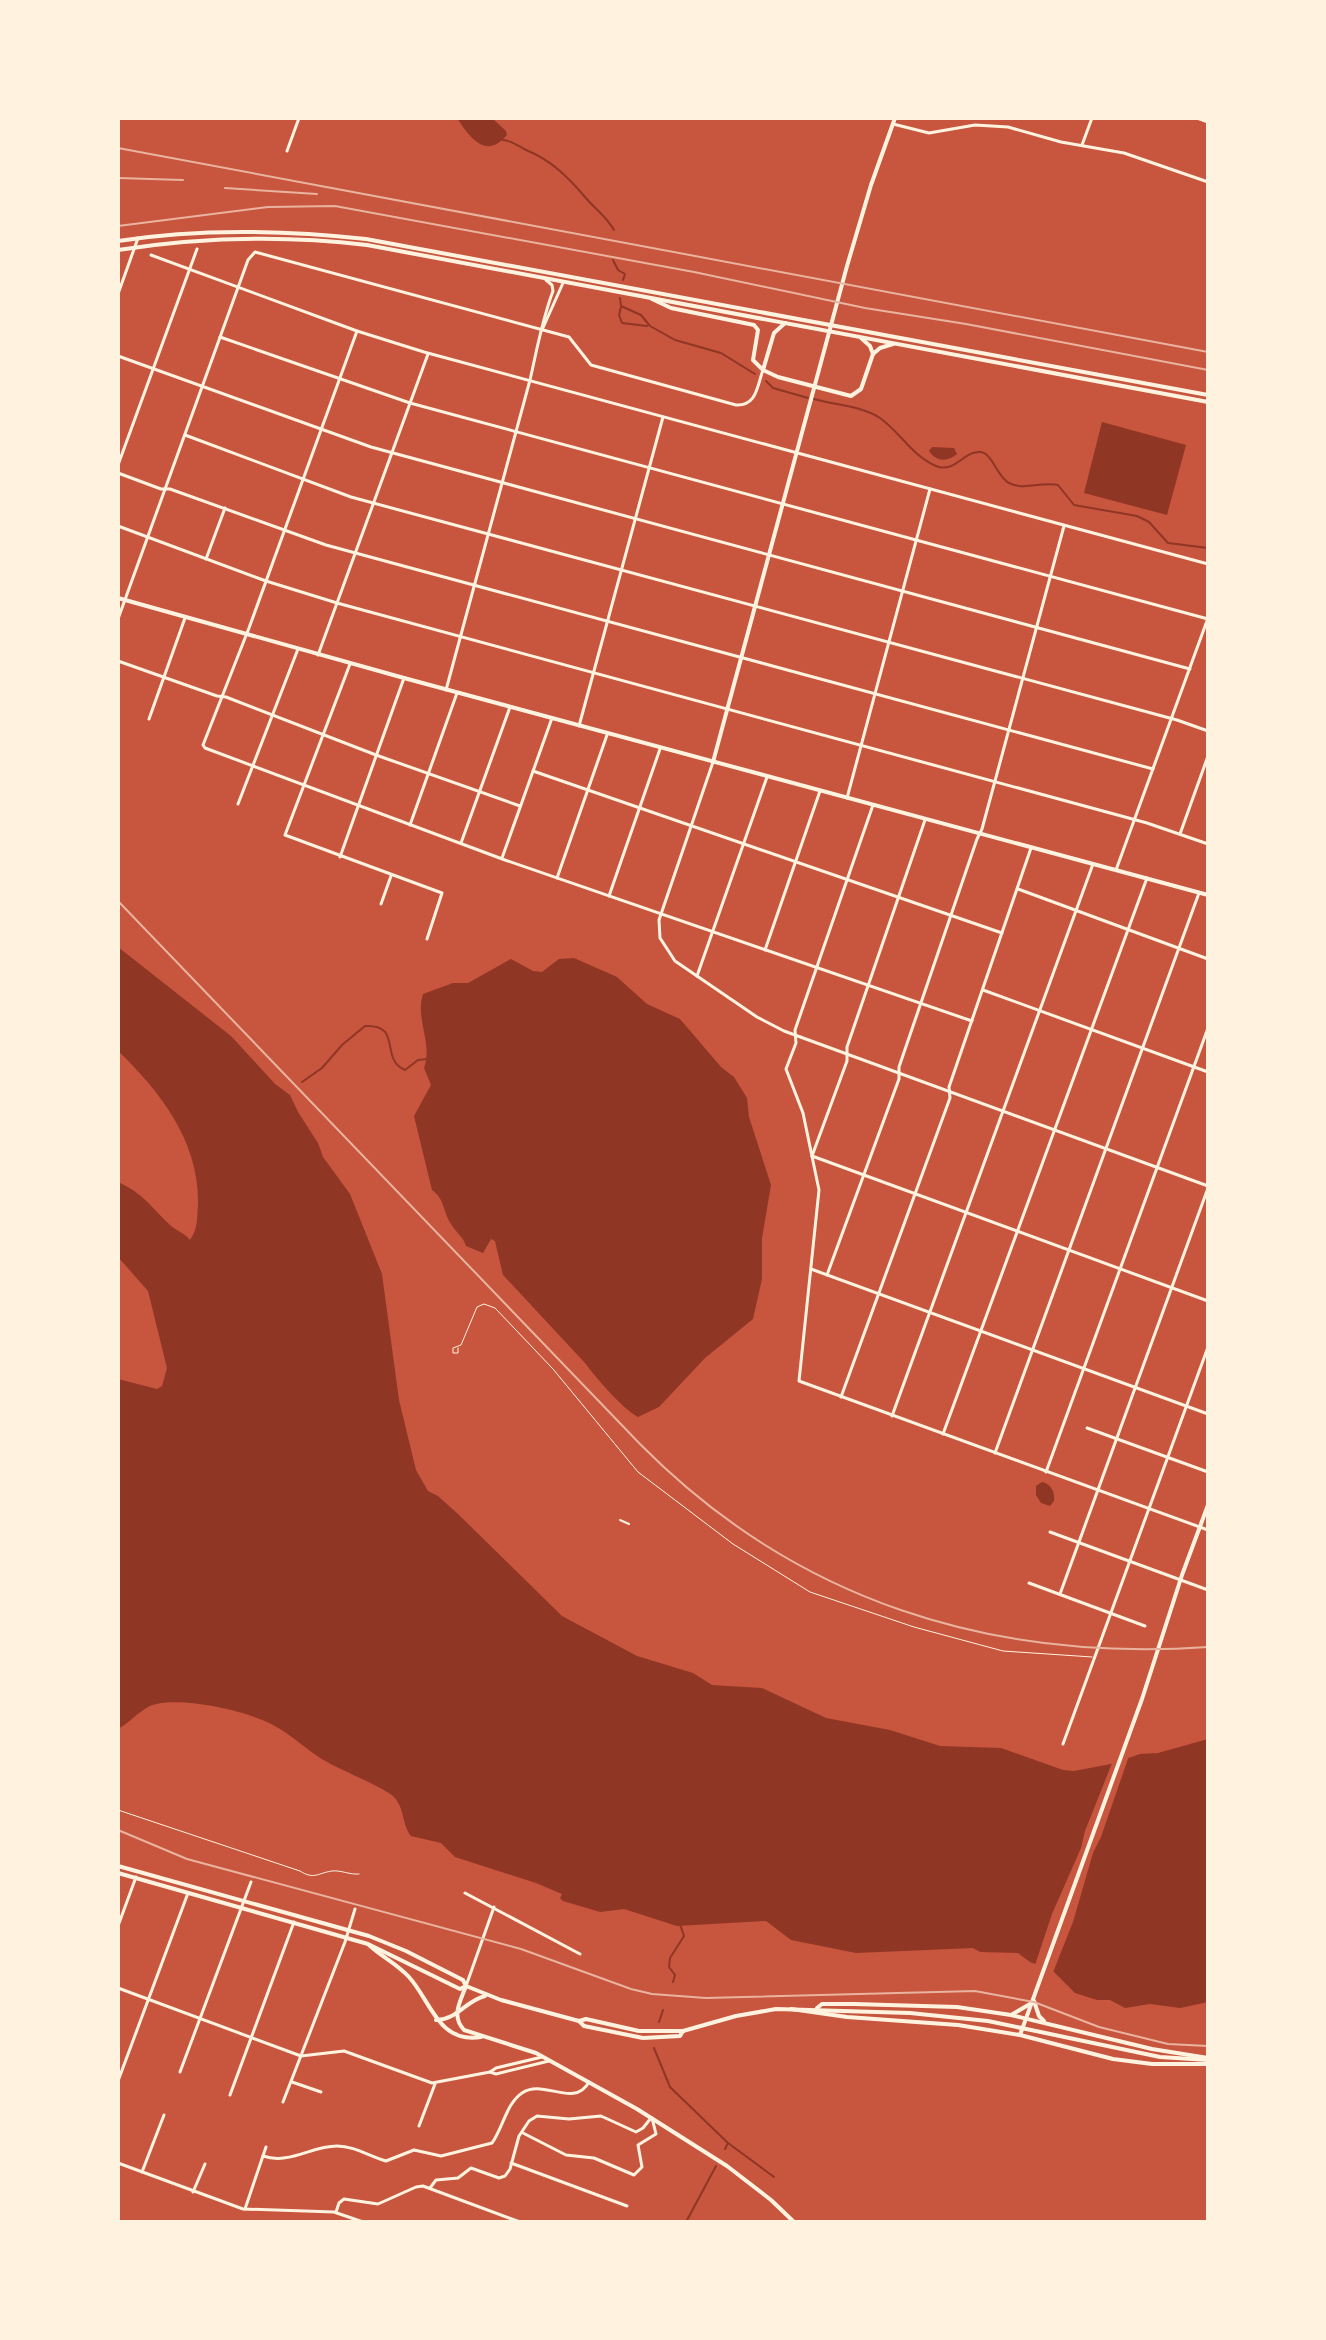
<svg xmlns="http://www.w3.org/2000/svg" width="1326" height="2340" viewBox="0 0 1326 2340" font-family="Rubik,sans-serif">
  <rect width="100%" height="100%" fill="#c8553d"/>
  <g fill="#8f3625">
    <path d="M457,118H492L506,131L507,135C486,160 470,138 457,118Z"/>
    <path d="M1102,422L1186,445L1167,515L1084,493Z"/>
    <path d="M932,447L954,448L957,454C947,462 936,462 929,451Z"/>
    <path d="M118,947L231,1036L275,1084L290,1095L298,1112L318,1143L323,1157L350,1194L382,1274L399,1400L416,1470L428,1491L438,1496L458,1514L562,1616L637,1656L693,1673L712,1685L762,1688L826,1718L890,1730L940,1746L1001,1748L1063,1770L1074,1771L1111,1764L1140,1754L1158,1753L1208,1739V2002L1180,2008L1150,2004L1125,2008L1110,2000H1097L1075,1993L1052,1970L1030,1962L1018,1953L980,1952L973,1948L856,1953L791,1940L766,1921L677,1926L624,1909L600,1912L563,1901L560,1898L562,1894L536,1883L455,1857L441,1843L411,1836C402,1825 405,1809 394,1797C385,1788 343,1771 329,1763C308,1752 294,1736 273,1725C248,1711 174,1694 148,1707C137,1713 129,1723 118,1729V1379L157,1389L162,1386L167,1368L148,1291L118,1257V1182C144,1194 150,1206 169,1224C176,1231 185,1233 190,1240C198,1229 197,1218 198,1205C200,1143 161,1092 118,1051Z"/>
    <path d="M574,958L617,977L647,1004L680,1019L721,1067L734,1077L747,1098L749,1117L771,1185L762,1238V1279L753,1319L705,1358L659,1407L638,1417C622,1408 596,1378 585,1363L503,1275L495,1241L491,1239L483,1253L466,1246C463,1236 456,1233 451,1224C443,1212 445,1199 432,1190L414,1116L431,1085L424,1068C433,1043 415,1019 423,994L453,983H468L511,959L533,971L542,972L559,959Z"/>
    <path d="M1042,1482C1051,1484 1055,1492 1054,1501L1050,1506L1041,1503L1036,1495V1486Z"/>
  </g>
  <path fill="#c8553d" d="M1130,1753L1101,1837L1093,1853L1073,1922L1052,1975L1034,1968L1052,1914L1081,1848L1085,1831L1114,1758Z"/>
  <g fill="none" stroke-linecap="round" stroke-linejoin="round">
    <g stroke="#8f3625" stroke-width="2">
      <path d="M503,140C513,141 518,146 526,150C551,160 568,177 585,197C595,209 606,216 614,230"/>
      <path d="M613,260L618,270L625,274L623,280"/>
      <path d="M620,298L621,306L641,315L650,326L675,340L721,353L755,374"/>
      <path d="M621,307L619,315L622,323L647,326"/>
      <path d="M766,381L773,388L808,398"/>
      <path d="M814,399C835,405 862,406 880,418C900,432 912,456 936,466C955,474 964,450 981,452C993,454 997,477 1009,483C1024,491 1042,481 1058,485L1074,505L1137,516L1149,522L1168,543L1208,548"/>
      <path d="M302,1082L322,1068L342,1045L365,1026C403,1024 379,1059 405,1070L418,1060L427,1059"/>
      <path d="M673,1982L675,1975L669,1967L670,1958L684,1936L680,1924"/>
      <path d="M659,2022L663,2010"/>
      <path d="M654,2048L670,2087L728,2143L725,2149"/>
      <path d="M728,2143L774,2177"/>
      <path d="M686,2222L716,2166"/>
    </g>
    <g stroke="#fff3e0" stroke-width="1">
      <path d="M458,1348V1353H453V1348L461,1345L477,1307L484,1304L495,1308L553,1369L638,1472L733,1544L810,1592L914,1627L1003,1651L1092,1657"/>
      <path d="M118,1810L300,1871C314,1880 318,1873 332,1871C341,1870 350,1875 359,1874"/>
    </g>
    <path stroke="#fff3e0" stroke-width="2" d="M620,1520L629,1524"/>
    <g stroke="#fff3e0" stroke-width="3">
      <path d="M1197,118L1208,122"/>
      <path d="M893,124L929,133L975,125L1008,127L1061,142L1124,153L1208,182"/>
      <path d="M1082,145L1092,118"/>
      <path d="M287,151L299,118"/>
      <path d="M151,255L357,331L424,352L1208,564"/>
      <path d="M118,294L138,238"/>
      <path d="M542,330L563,283"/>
      <path d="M357,331L249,628L203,745L205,748L505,860L972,1021"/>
      <path d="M220,337L410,403L1208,619"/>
      <path d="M118,356L371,447L1190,669"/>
      <path d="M185,435L351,497L1177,720L1208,731"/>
      <path d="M118,465L197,249"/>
      <path d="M118,473L161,489H170L326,545L1153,769"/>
      <path d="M206,559L225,508"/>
      <path d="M118,619L248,260L255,252L569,337L591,365L736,405C757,406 757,386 763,370"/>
      <path d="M318,655L428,354"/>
      <path d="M118,661L217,696L226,697L376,755L520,806"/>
      <path d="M350,664L285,835L442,893L427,939"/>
      <path d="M446,690L530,380C537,349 542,320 553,291L552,285L546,280"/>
      <path d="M149,719L185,618"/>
      <path d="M579,726L663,417"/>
      <path d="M533,771L1002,933"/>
      <path d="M847,798L930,489"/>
      <path d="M238,804L298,649"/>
      <path d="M873,805L795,1030L796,1043L786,1069L803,1113L819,1190L799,1381L1208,1530"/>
      <path d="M925,820L847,1047V1061L812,1156L1208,1301"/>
      <path d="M410,825L457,693"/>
      <path d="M1180,834L1208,756"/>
      <path d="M461,843L510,707"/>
      <path d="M340,857L404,678"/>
      <path d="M502,858L552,718"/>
      <path d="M1116,870L1208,618"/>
      <path d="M557,878L607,735"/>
      <path d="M1018,889L1208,959"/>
      <path d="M609,896L660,749"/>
      <path d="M381,904L391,876"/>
      <path d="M765,950L820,791"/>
      <path d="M697,976L767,777"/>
      <path d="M983,990L1208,1072"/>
      <path d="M811,1269L1208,1414"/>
      <path d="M827,1275L899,1079V1067L977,839L982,829L1064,526"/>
      <path d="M841,1397L950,1098L949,1087L1031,848"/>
      <path d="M892,1416L1093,864"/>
      <path d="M1087,1428L1208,1472"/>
      <path d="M943,1434L1147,878"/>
      <path d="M995,1453L1199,893"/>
      <path d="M1046,1472L1208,1028"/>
      <path d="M1050,1532L1208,1590"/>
      <path d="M1029,1583L1145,1626"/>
      <path d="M1060,1594L1208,1188"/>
      <path d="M1063,1744L1208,1347"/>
      <path d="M465,1893L580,1954"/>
      <path d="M118,1926L136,1877"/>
      <path d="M466,1986L494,1907"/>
      <path d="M118,1988L301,2056L344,2051L432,2083L490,2072L496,2074L549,2061"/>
      <path d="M180,2072L251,1882"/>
      <path d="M490,2072L496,2068L542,2057"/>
      <path d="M118,2081L188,1893"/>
      <path d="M292,2082L321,2092"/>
      <path d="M230,2095L294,1922"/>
      <path d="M283,2102L345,1942L355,1909"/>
      <path d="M419,2126L435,2084"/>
      <path d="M523,2133L566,2155L594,2158L634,2175L642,2167L638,2145L656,2134L652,2118"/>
      <path d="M263,2156C289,2165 311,2146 337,2146C354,2146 369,2156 386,2161L414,2150L441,2156L492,2143C503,2128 506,2104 522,2093C543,2078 574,2109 589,2082"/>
      <path d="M118,2163L243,2209L334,2212L363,2222"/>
      <path d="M511,2163L627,2206"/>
      <path d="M142,2172L164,2115"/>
      <path d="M430,2188L436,2180L458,2178L471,2168L499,2178L505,2176L510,2169L519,2136L529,2121L537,2116L569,2119L601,2116L636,2132L643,2128L651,2118"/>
      <path d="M193,2192L205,2164"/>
      <path d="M245,2209L266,2147"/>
      <path d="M336,2212L339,2203L344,2199L378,2204L416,2187L423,2186L520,2222"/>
    </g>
    <g stroke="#fff3e0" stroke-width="3">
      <path d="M118,526L266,581L337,603L1147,823L1208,844"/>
      <path d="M713,762L659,920L660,938L675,961L757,1017L784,1031L1208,1186"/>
    </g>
    <g stroke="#fff3e0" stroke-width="4">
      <path d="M763,370L778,377L851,396L861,389L873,354"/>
      <path d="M118,598L404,678L1208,895"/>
      <path d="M713,762L847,266L871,185L895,118"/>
      <path d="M466,1986C460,2002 451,2016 464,2030L536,2053L637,2109L727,2166L771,2200L794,2222"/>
    </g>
    <g stroke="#fff3e0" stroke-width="4">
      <path d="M118,1866L369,1936L406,1951L463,1980L466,1986"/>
      <path d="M118,1873L368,1944L460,1989L466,1986L501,2000L579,2021L584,2026L643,2038L680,2036L683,2031"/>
      <path d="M369,1945C382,1957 397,1964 409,1977C431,2001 438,2044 481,2037"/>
      <path d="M1034,2001L1039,2016L1044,2021"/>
      <path d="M817,2008L822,2004H854L957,2007L1011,2015L1152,2049L1208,2058"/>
      <path d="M791,2009L847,2017L958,2025L1020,2035L1113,2059L1152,2064H1208"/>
      <path d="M1011,2015L1030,2004"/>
      <path d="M436,2020C457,2020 465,2001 485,1996"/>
      <path d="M579,2021L586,2019L639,2031H683L736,2016L776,2009L910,2013L988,2021L1160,2057L1208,2060"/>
      <path d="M1020,2035L1142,1699L1182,1575L1208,1505"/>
    </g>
    <g stroke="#fff3e0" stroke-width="4">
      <path d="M118,241C200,228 283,230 366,239L1208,395"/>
      <path d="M118,250C202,237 283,235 367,245L1208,402"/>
      <path d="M652,299L671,308L754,325L758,330L753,360L763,370L774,333L785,323"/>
      <path d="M861,338L870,346L873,354L880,348L893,344"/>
    </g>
    <path stroke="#e9b49f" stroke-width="2" d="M118,226L268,207L335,206L694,272L865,308L966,324L1208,370"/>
    <g stroke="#e9b49f" stroke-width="2">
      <path d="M118,148L1208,352"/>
      <path d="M118,178L183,180"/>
      <path d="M225,188L317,194"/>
      <path d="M118,901L640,1444C795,1601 991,1662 1208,1647"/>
      <path d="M118,1830L187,1859L521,1949L631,1989L652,1994L706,1998L975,1991L1034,2002L1099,2027L1168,2044L1208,2046"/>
    </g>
  </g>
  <rect width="1326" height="2340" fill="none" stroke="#fff3e0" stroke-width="240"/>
</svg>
